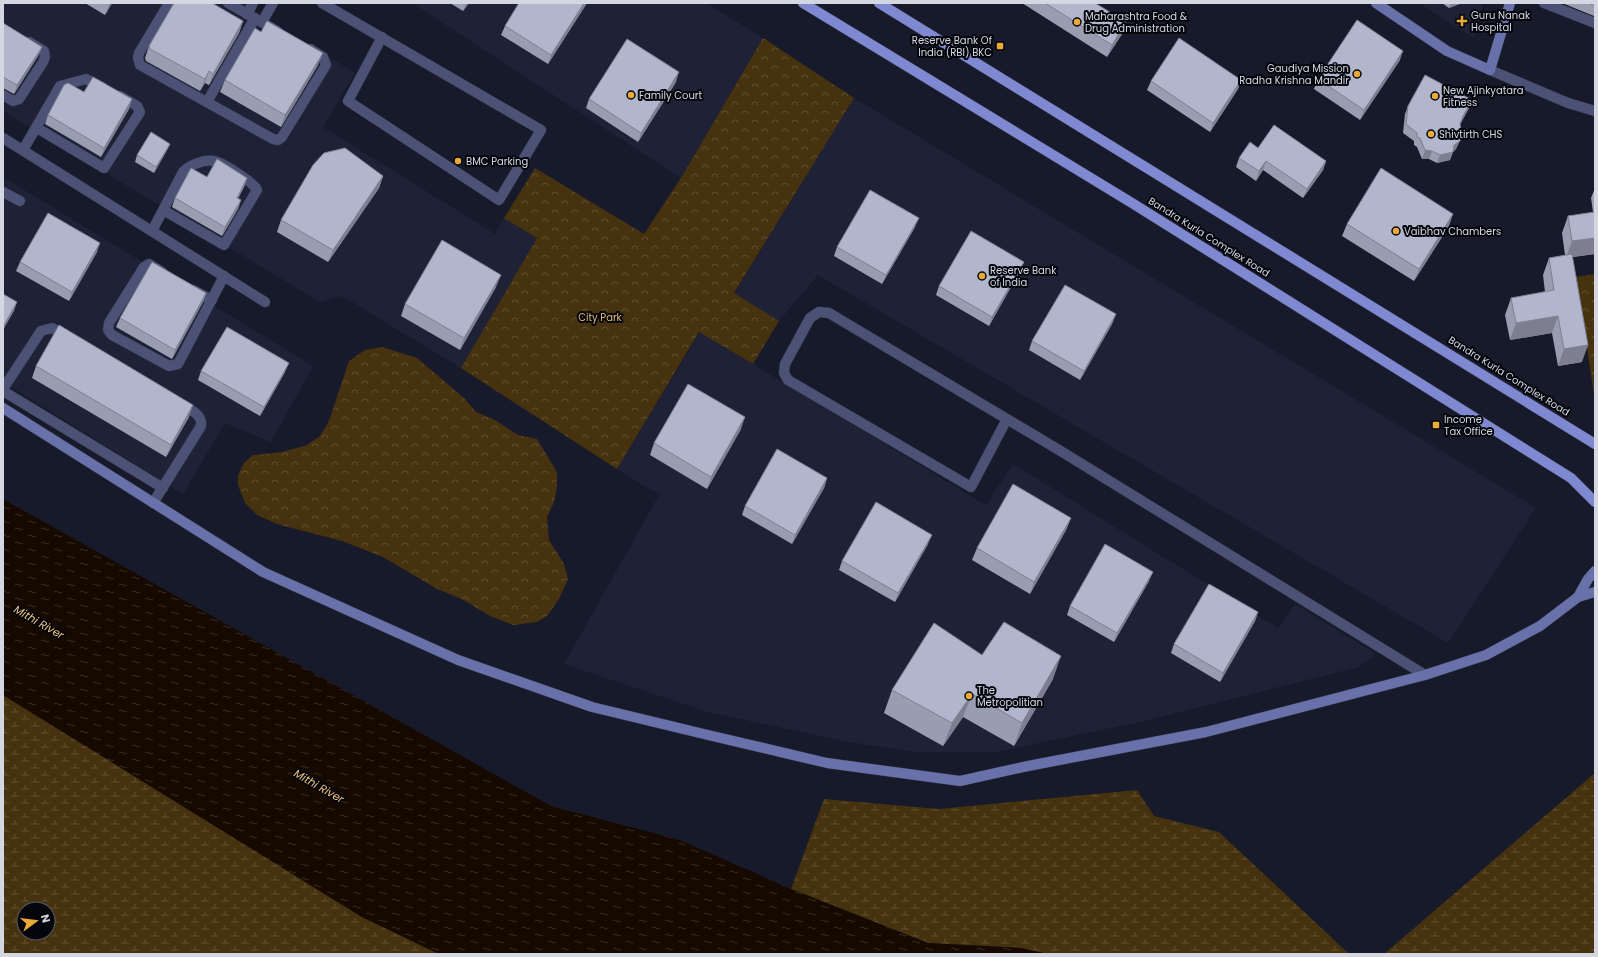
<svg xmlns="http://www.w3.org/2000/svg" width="1598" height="957" viewBox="0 0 1598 957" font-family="Poppins,sans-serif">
  <defs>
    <pattern id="forest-crowns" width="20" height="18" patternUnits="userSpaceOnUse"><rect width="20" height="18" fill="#46320e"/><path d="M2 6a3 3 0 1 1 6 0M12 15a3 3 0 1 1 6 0" fill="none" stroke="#604f31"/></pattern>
    <pattern id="wetland-marsh" width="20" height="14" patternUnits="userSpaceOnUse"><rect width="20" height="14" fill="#46320e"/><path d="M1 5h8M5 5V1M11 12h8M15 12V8" fill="none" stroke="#604f31"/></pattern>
    <pattern id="water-ripples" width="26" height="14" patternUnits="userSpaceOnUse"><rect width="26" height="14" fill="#160900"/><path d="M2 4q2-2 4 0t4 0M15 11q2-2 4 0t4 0" fill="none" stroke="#372c25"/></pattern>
  </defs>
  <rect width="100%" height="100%" fill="#171a2a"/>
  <g fill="#1f2237">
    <path d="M3,3H242L355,73L323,127L495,234L504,218L537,238L461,368L342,296L320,302L3,111Z"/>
    <path d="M412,3H706L763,38L681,178Z"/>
    <path d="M1419,3H1483L1474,38Z"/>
    <path d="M854,98L1536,508L1448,643L818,275L779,321L734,294Z"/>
    <path d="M3,177L313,366L271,442L225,423L183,494L3,382Z"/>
    <path d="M700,332L986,505L1013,464L1278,628L1295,604L1376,654L1359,667L1140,722L996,752H916L849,742L708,712L564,664L659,495L617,469Z"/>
  </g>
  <g fill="url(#forest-crowns)">
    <path d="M763,38L854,98L734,293L779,321L753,364L699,332L617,469L461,368L537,238L504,218L535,168L644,234L681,178Z"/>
    <path d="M1595,274V394H1594L1576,277Z"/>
    <path d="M382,347L417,358L464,398L476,412L495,420L518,435L537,439L557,472V487L554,502L547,517L549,540L564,564L568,579L559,599L547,616L537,622L513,625L490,616L462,599L437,589L383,557L342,541L277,524L257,515L245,503L238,485V475L244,463L253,455L282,452L293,449L307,445L319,437L327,425L331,415L349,361L365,350Z"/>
  </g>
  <g fill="url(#wetland-marsh)" fill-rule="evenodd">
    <path d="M3,695L362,917L439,954H3ZM24,909H48V933H24Z"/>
    <path d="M1595,773V954H1384Z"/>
    <path d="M1137,790L1154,816L1219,832L1349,954H1048L1021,948L928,943L791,889L824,799L939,809Z"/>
  </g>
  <path fill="url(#water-ripples)" d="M3,499L551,806L680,840L791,889L928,943L1021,948L1048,954H439L362,917L3,695Z"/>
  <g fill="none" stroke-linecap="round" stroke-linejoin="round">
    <defs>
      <g id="street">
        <path d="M169,3L139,53L138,58L140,65L273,139L278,140L282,137L326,65L323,57L310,49"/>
        <path d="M228,3L277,31"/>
        <path d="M322,3L541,130L499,200L348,101L382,37"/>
        <path d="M1544,3L1595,23"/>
        <path d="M247,14L253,3"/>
        <path d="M262,22L273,3"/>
        <path d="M1490,70L1568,103L1595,111"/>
        <path d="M3,95L13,101L19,99L43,62L45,57L44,51L29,42"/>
        <path d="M207,102L255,18"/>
        <path d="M37,128L104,168L140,112L137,106L120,96"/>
        <path d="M3,138L265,302"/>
        <path d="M23,150L60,86L86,79L102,87"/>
        <path d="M3,192L20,201"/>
        <path d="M152,231L183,172C189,165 205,159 214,161C222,162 256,184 257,190L224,245L163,210"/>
        <path d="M162,272L149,264L144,267L109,323L108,330L112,335L169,366L178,364L224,276"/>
        <path d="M193,290L212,300"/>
        <path d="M3,389L41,331L52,328L67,336"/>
        <path d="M3,391L163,488"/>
        <path d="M1007,419L971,487L788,380L784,373L785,364L810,318L819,312L829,313L1059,450L1425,675"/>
        <path d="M153,503L201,426C203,414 189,409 180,404"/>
      </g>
      <g id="secondary">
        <path d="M1376,3L1447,51L1490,70L1510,3"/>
        <path d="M3,408L263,572L458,660L592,707L708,735L827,763L960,781L1028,766L1206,732L1425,675L1486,655L1540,626L1578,597L1595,592"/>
        <path d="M1578,597L1588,579L1595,571"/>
      </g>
      <g id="primary">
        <path d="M803,3L1132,203L1571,478L1595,502"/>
        <path d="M879,3L1595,444"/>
      </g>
    </defs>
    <use href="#street" stroke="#313444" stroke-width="11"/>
    <use href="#secondary" stroke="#313444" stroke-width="11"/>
    <use href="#primary" stroke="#313444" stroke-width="11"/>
    <use href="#street" stroke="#4c5275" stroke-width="10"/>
    <use href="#secondary" stroke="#6871a9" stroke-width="10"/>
    <use href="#primary" stroke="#7e89d2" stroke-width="10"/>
  </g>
  <g fill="#999db0">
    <path d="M85,3H112L105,15Z"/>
    <path d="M450,3H469L463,11Z"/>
    <path d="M519,3H587L548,64L501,35L505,26Z"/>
    <path d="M1022,3H1095L1122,34L1107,57Z"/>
    <path d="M1442,3H1462L1449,8Z"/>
    <path d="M1562,3H1595V16H1594Z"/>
    <path d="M243,21L239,33L209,85L205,83L200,91L146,61L145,58L149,46Z"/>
    <path d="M3,23L42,47L38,56L14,94L3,88Z"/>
    <path d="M1400,60L1360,120L1314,89L1318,79Z"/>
    <path d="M318,65L281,127L220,92L225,80Z"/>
    <path d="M1241,80L1238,89L1210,132L1147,90L1151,81Z"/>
    <path d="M676,82L638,142L586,108L589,99Z"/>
    <path d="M84,92L129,109L101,157L45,124L48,115Z"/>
    <path d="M1408,106L1469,108L1460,124L1456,149L1453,152L1450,160L1437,163L1429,159H1422L1417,147L1414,145V141L1403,133L1405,114Z"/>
    <path d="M170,144L167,150L154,173L135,162L137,155Z"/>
    <path d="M1258,148L1326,161L1323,170L1303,198L1263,170L1256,181L1236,167L1239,158Z"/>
    <path d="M383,176L379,188L328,262L277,232L281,220Z"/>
    <path d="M207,177L247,178L244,187L238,198L241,200L238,209L222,236L172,207L175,198Z"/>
    <path d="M1595,188V254L1572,257L1582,362L1558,366L1552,333L1510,340L1505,315L1511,298L1545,292L1543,275L1549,258L1565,255L1562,233L1568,216L1593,212L1591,198Z"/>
    <path d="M1347,224L1449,226L1414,281L1342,236Z"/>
    <path d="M915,227L882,284L834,256L837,247Z"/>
    <path d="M97,252L69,301L16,271L20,262Z"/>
    <path d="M1020,271L989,326L936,295L939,286Z"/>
    <path d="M496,287L460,350L401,316L405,304Z"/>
    <path d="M206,293L203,302L172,359L116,327L120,318Z"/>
    <path d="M1116,314L1112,324L1080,380L1029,350L1032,341Z"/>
    <path d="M36,366L189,417L166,457L32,378Z"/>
    <path d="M201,371L285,372L260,416L198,380Z"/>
    <path d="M741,429L707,489L650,455L654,443Z"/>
    <path d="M827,478L824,488L792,544L742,515L745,506Z"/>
    <path d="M1071,518L1066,530L1030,594L972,560L977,548Z"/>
    <path d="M928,544L895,602L839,570L842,561Z"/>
    <path d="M1149,581L1114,642L1067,615L1070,606Z"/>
    <path d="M1258,612L1255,621L1220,682L1171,653L1174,644Z"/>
    <path d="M982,655L1053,679L1014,746L963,717L943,746L884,713L892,690Z"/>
  </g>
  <g fill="#7d7f90">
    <path d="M110,3H112L105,15Z"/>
    <path d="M466,3H469L463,11Z"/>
    <path d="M584,3H587L548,64L551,55Z"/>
    <path d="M1451,3H1462L1449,8Z"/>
    <path d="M243,21L239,33L209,85L213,74Z"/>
    <path d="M1126,22L1122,34L1107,57L1112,45Z"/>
    <path d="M42,47L38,56L14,94L17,85Z"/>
    <path d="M1403,51L1400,60L1360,120L1364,110Z"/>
    <path d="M323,53L318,65L281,127L285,115Z"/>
    <path d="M209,71L205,83L200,91L205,79Z"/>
    <path d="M679,72L676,82L638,142L641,133Z"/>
    <path d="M1241,80L1238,89L1210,132L1213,123Z"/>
    <path d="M132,99L129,109L101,157L104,148Z"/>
    <path d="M1472,100L1469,108L1460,125L1463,116Z"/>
    <path d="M1460,141L1456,149L1452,152L1450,160L1437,163L1440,155Z"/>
    <path d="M170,144L167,150L154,173L156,167Z"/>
    <path d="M1425,150L1432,151L1429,159H1422Z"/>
    <path d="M1266,161L1263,170L1256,181L1259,171Z"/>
    <path d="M1326,161L1323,170L1303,198L1307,189Z"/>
    <path d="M383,176L379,188L328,262L333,250Z"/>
    <path d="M247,178L244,187L234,207L237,198Z"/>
    <path d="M241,200L238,209L222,236L225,227Z"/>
    <path d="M1453,214L1449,226L1414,281L1419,269Z"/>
    <path d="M919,218L915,227L882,284L886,275Z"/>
    <path d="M1595,238V254L1566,258L1572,241Z"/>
    <path d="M100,243L97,252L69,301L72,292Z"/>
    <path d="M1024,262L1020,271L989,326L992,317Z"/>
    <path d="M501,275L496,287L460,350L464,338Z"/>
    <path d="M206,293L203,302L172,359L175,350Z"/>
    <path d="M17,302L14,311L3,330V327Z"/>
    <path d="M1116,314L1112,324L1080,380L1084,371Z"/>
    <path d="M1558,316L1552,333L1510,340L1516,323Z"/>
    <path d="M1588,345L1582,362L1558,366L1564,349Z"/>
    <path d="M289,363L285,372L260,416L264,407Z"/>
    <path d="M193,405L189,417L166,457L171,445Z"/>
    <path d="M745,417L741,429L707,489L711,477Z"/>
    <path d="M827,478L824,488L792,544L795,535Z"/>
    <path d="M1071,518L1066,530L1030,594L1034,582Z"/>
    <path d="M932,535L928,544L895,602L898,593Z"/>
    <path d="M1153,572L1149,581L1114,642L1117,633Z"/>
    <path d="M1258,612L1255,621L1220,682L1223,673Z"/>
    <path d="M1061,656L1053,679L1014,746L1022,723Z"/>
    <path d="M972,694L963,717L943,746L952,723Z"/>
  </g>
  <g fill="#b2b6cd" stroke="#7d7f90">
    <path d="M174,3H212L243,21L213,74L209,71L205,79L150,49L149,46Z"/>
    <path d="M519,3H584L551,55L505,26Z"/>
    <path d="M1045,3H1095L1126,22L1112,45Z"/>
    <path d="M1588,3H1595V6Z"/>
    <path d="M1357,20L1403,51L1364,110L1318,79Z"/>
    <path d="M267,21L323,53L285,115L225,80L255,28L261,32Z"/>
    <path d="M3,23L42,47L17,85L3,77Z"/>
    <path d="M1179,38L1241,80L1213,123L1151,81Z"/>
    <path d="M627,39L679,72L641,133L589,99Z"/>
    <path d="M1425,75L1472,100L1463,116L1460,124L1462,135L1460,141L1454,145L1453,152L1440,155L1432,151L1425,150L1420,138L1417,137V133L1406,124L1408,106Z"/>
    <path d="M93,77L132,99L104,148L48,115L64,85L68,83L84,92Z"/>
    <path d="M1274,125L1326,161L1307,189L1266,161L1259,171L1239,158L1250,142L1258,148Z"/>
    <path d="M151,132L170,144L156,167L137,155Z"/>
    <path d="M345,148L383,176L333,250L281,220L313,165L324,153Z"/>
    <path d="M217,159L247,178L237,198L241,200L225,227L175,198L191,168L207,177Z"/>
    <path d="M1381,168L1453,214L1419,269L1347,224Z"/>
    <path d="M870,190L919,218L886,275L837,247Z"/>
    <path d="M1595,212V238L1572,241L1568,216Z"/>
    <path d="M48,213L100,243L72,292L20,262Z"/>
    <path d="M971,231L1024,262L992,317L939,286Z"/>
    <path d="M442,240L501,275L464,338L405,304Z"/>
    <path d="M1572,254L1588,345L1564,349L1558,316L1516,323L1511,298L1554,290L1549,258Z"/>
    <path d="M152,262L206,293L175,350L120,318Z"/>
    <path d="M1065,285L1116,314L1084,371L1032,341Z"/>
    <path d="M3,294L17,302L3,327Z"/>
    <path d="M59,325L193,405L171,445L36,366Z"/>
    <path d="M227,327L289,363L264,407L201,371Z"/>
    <path d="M688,384L745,417L711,477L654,443Z"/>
    <path d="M777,449L827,478L795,535L745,506Z"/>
    <path d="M1013,484L1071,518L1034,582L977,548Z"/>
    <path d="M876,502L932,535L898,593L842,561Z"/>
    <path d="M1105,544L1153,572L1117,633L1070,606Z"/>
    <path d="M1209,584L1258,612L1223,673L1174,644Z"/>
    <path d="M1004,622L1061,656L1022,723L972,694L952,723L892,690L934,623L982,655Z"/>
  </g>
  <g fill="#e9aa38" stroke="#05060c" stroke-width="1.5">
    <path d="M1460 15h4v4h4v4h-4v4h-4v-4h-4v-4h4z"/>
    <circle cx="1077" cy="22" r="4"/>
    <rect x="996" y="42" width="8" height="8" rx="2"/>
    <circle cx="1357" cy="74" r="4"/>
    <circle cx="631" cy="95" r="4"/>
    <circle cx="1435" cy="96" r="4"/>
    <circle cx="1431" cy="134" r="4"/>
    <circle cx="458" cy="161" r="4"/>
    <circle cx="1396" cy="231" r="4"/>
    <circle cx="982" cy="276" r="4"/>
    <rect x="1432" y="421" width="8" height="8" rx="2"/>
    <circle cx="969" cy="696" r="4"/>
  </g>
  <g text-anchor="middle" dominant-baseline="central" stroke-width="4" stroke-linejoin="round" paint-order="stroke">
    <g font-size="10" fill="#d4d7e2" stroke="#05060c" text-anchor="start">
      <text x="1471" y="15">Guru Nanak<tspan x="1471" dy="12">Hospital</tspan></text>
      <text x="1085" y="16">Maharashtra Food &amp;<tspan x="1085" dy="12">Drug Administration</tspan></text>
      <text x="992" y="40" text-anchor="end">Reserve Bank Of<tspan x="992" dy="12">India (RBI) BKC</tspan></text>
      <text x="1349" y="68" text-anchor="end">Gaudiya Mission<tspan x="1349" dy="12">Radha Krishna Mandir</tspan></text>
      <text x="1443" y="90">New Ajinkyatara<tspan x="1443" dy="12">Fitness</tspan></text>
      <text x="639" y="95">Family Court</text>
      <text x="1439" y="134">Shivtirth CHS</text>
      <text x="466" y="161">BMC Parking</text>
      <text x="1404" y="231">Vaibhav Chambers</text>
      <text x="990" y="270">Reserve Bank<tspan x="990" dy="12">of India</tspan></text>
      <text x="1444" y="419">Income<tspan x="1444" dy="12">Tax Office</tspan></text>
      <text x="977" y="690">The<tspan x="977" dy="12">Metropolitian</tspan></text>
    </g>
    <g font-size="10" fill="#d4d7e2" stroke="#05060c">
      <text transform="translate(1209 237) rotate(32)">Bandra Kurla Complex Road</text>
      <text transform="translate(1509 376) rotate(32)">Bandra Kurla Complex Road</text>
    </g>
    <g font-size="10" fill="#e4b975" stroke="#05060c">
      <text x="600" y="317">City Park</text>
    </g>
    <g font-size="11" font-style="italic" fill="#f0c581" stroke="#05060c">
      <text transform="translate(39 622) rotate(30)">Mithi River</text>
      <text transform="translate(319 786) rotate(30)">Mithi River</text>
    </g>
  </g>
  <rect width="1598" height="957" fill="none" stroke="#d4d7e2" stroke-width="8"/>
  <g transform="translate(36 921) rotate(75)"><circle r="19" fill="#05060c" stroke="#585a62"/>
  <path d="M0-3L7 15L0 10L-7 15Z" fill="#e9aa38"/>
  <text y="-6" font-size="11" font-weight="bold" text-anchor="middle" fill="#d4d7e2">N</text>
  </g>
</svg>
